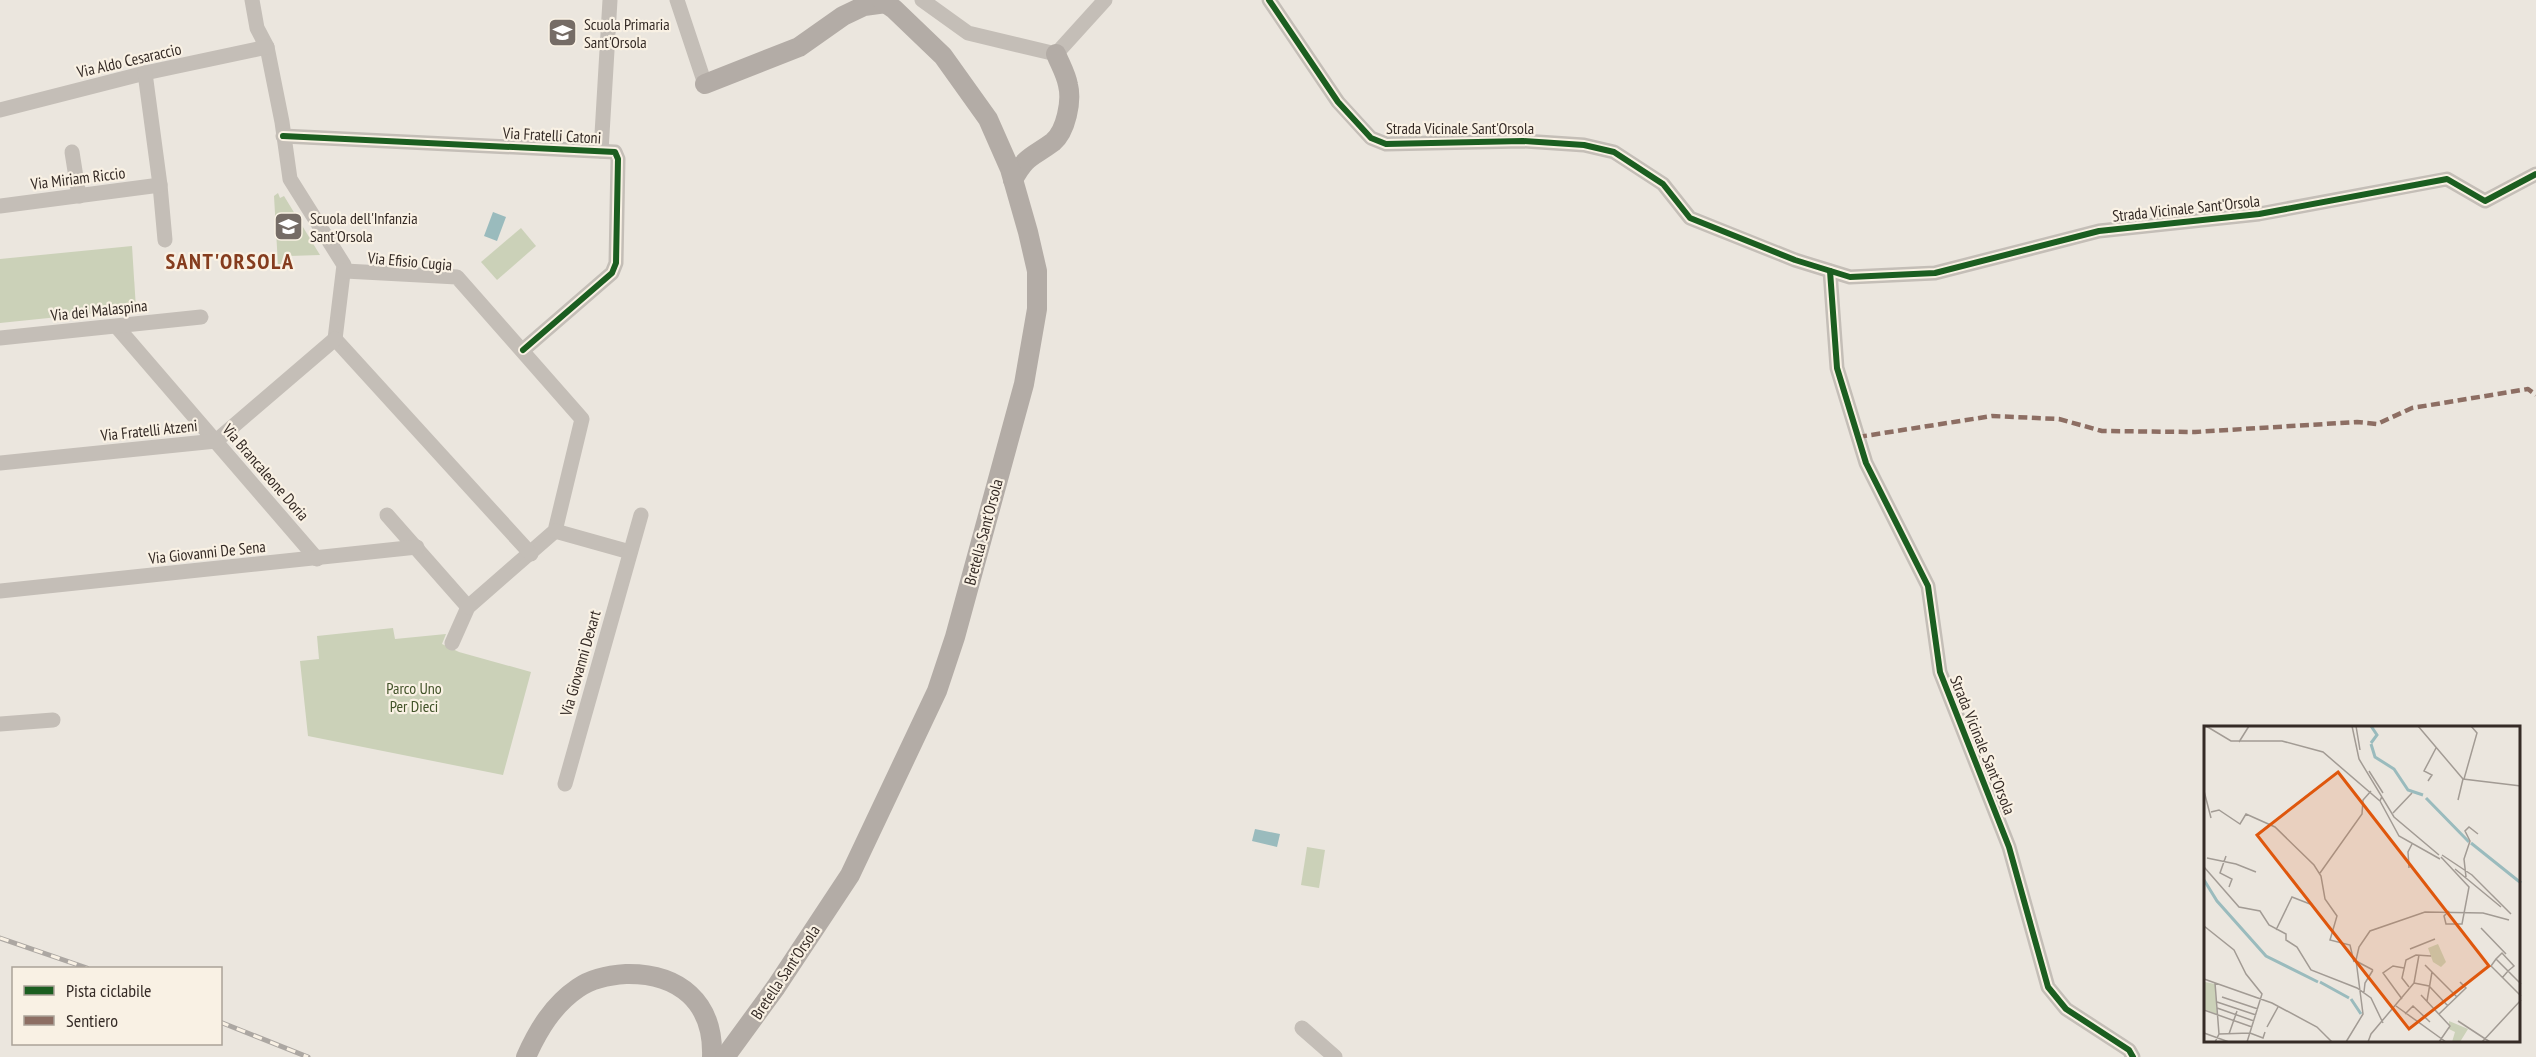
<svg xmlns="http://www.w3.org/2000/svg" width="2536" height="1057" viewBox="0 0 2536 1057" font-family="'PT Sans Narrow',sans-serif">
  <rect width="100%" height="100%" fill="#ebe6de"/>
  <g fill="#cbd1b8">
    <path d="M278,193L280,198L284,196L320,255L289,256L288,263L278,265L274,196Z"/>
    <path d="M521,228L536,246L497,280L481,262Z"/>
    <path d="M132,246L136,309L0,323V259Z"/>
    <path d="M393,628L395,639L446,634L442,644L459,652L531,672L503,775L308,736L300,661L319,659L317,636Z"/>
    <path d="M1307,847L1325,850L1319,888L1301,885Z"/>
  </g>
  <g fill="#9abbbd">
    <path d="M493,212L506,217L497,241L484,236Z"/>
    <path d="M1255,829L1280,834L1277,847L1252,841Z"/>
  </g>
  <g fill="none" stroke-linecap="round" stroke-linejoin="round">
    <g stroke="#c4beb7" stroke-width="15">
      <path d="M252,0L257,28L267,47L282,122L290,179L344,265L335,339"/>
      <path d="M677,0L705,84"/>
      <path d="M922,0L968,33L1056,54L1105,0"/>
      <path d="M1269,0L1338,102L1371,138L1386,144L1523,141L1584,145L1614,152L1663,184L1690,218L1795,260L1850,277L1935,273L2099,231L2259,214L2447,179L2485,201L2536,174"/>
      <path d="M0,110L145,73L267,47"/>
      <path d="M283,136L615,152L618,159L616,263L612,273L523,350"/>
      <path d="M601,151L610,0"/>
      <path d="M72,152L79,196"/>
      <path d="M160,185L165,240"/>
      <path d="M0,206L160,185L145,73"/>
      <path d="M345,271L457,277L582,419L555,531L468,607L452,643"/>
      <path d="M1830,271L1837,368L1866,463L1928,586L1940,672L2009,847L2048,987L2066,1009L2129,1050L2133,1057"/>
      <path d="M117,327L317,559"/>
      <path d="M0,338L201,317"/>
      <path d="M335,339L531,554"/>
      <path d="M0,463L216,441L335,339"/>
      <path d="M387,515L468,607"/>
      <path d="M555,531L630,552"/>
      <path d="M0,591L417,547"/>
      <path d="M0,724L53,720"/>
      <path d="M565,784L641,515"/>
      <path d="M1302,1028L1335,1057"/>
    </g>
    <g stroke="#b3aca6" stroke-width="20">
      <path d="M705,84L799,47L843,16L864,6L886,3"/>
      <path d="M1013,180C1026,155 1033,157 1053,142C1066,131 1072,101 1068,85C1066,74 1060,64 1056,54"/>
      <path d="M526,1057C538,1030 553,1005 578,988C591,979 610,975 626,974C679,973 714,1002 712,1057"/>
      <path d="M725,1057L776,987L850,875L937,691L955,637L1024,384L1037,309V271L1028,232L1010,169L988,119L943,56L894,9L881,0"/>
    </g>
    <defs>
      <g id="rail">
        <path d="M0,938L87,968"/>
        <path d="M220,1022L308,1057"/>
      </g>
    </defs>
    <use href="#rail" stroke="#aca7a2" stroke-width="5"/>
    <use href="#rail" stroke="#f9f1e4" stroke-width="3" stroke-dasharray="9" stroke-linecap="butt"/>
    <path stroke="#8d6e63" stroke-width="4.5" stroke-dasharray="9 4.5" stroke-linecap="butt" d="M1858,437L1992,416L2059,419L2102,431L2195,432L2357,422L2377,424L2412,408L2528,389L2536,395"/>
    <defs>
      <g id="cycleway">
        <path d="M1269,0L1338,102L1371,138L1386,144L1523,141L1584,145L1614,152L1663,184L1690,218L1795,260L1850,277L1935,273L2099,231L2259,214L2447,179L2485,201L2536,174"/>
        <path d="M283,136L615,152L618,159L616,263L612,273L523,350"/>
        <path d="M1830,271L1837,368L1866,463L1928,586L1940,672L2009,847L2048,987L2066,1009L2129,1050L2133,1057"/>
      </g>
    </defs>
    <use href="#cycleway" stroke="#f9f1e4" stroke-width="10"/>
    <use href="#cycleway" stroke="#1b5e20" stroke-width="6"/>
  </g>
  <defs>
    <symbol id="school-square" viewBox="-11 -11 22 22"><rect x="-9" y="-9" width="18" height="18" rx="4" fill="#756c66" stroke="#f9f1e4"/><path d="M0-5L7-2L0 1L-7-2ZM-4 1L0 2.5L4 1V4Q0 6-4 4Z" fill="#fff"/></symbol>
  </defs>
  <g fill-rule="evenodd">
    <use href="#school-square" x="546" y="16" width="33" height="33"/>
    <use href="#school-square" x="272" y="210" width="33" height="33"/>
  </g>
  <g text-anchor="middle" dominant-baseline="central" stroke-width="4.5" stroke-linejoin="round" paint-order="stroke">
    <g font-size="16" fill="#352b26" stroke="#f9f1e4" text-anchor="start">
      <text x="584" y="24">Scuola Primaria<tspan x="584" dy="18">Sant'Orsola</tspan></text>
      <text x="310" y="218">Scuola dell'Infanzia<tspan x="310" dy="18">Sant'Orsola</tspan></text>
    </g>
    <g font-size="16" fill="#352b26" stroke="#f9f1e4">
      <text transform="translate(129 60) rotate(-13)">Via Aldo Cesaraccio</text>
      <text x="1460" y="128">Strada Vicinale Sant'Orsola</text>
      <text transform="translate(552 135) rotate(3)">Via Fratelli Catoni</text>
      <text transform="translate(78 178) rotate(-7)">Via Miriam Riccio</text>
      <text transform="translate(2186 208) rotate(-6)">Strada Vicinale Sant'Orsola</text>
      <text transform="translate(410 261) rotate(5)">Via Efisio Cugia</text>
      <text transform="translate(99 310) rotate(-6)">Via dei Malaspina</text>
      <text transform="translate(149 430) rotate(-6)">Via Fratelli Atzeni</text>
      <text transform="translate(266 472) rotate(49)">Via Brancaleone Doria</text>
      <text transform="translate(983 532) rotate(-75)">Bretella Sant'Orsola</text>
      <text transform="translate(207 552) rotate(-6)">Via Giovanni De Sena</text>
      <text transform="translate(580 663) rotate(-74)">Via Giovanni Dexart</text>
      <text transform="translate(1983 745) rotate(68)">Strada Vicinale Sant'Orsola</text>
      <text transform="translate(785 972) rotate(-56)">Bretella Sant'Orsola</text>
    </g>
    <g font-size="16" fill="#425329" stroke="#f9f1e4">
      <text x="414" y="688">Parco Uno<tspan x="414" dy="18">Per Dieci</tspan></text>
    </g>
    <g font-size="22" font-weight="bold" letter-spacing="1.5" fill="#853c1e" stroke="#f9f1e4">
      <text x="230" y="261">SANT'ORSOLA</text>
    </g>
  </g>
  <g transform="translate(2204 726)">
    <rect width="316" height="316" fill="#ebe6de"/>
    <path d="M234,218L242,236L237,241L229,236L224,222ZM1,256L11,258L13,288L0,283ZM245,295L264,303L256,316H248L251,306L245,303Z" fill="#cbd1b8"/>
    <path fill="none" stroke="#9abbbd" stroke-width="3" d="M167,0L173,9L167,17M167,18L171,31L190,43L204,64L219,69M222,72L265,116M267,117L317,157M0,154L13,175L62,230L114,256M116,256L145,272M147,273L157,288"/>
    <path fill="none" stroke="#a29b94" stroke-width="1.5" d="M2,0L27,15H78L119,26L176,75L178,70M148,0L155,33L190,91L235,129M152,0L156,24M214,0L259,53L317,60M35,16L45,0M165,45L179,67M260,53L273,7L267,0M224,55L228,49L220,45L232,22M0,65L7,92M254,74L259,53M176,75L195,110L236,133M7,86L15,84L36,98L42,88L71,101L110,139L117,150L121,173L133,190L126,214L146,219L150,236M189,87L208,67M238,129L268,149L307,188M22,130L16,147L28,153L25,161M237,131L265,161L258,198H242L240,190L245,185M3,132L32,138L52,146M0,141L35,181L56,185L65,199L82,208V214L93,221L107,244L153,262L167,272L179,297M205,142L204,126L208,118M251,143L297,181M116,147L158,88L159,74L167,65M262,151L260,133L266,115L261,105L265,101L274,108M0,200L30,224L42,248L58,268L43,316M277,202L302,228M72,204L88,171L106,178M206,223L231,213M292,233L287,240L317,270M152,235L169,244M221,239L253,271M298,252L304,245L310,240L298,227L292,233L317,258M0,253L68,277L113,301L128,316M11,257L15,308L11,316M210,257L225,260L244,280M210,257L215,229M205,261L198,252L202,234L212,229L227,230M160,266L161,257L169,244M217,269L246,300L235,316M18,271L54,283M198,273L179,247L189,240L200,242M223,275L228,246M13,276L52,289M192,280L242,316M13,282L50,295M0,284L48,301M201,288L209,280L226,296M235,288L262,262L256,256M254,295L286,316M63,301L74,281M0,307L25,316M15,308L46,307L59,312L61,306M25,308L33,285M142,316L159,288L152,234L155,221L166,205L221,186L279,187L305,194M164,316L167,308L210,257M278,316L317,274"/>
    <path fill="#df570d" fill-opacity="0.15" stroke="#df570d" stroke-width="3" d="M134,46L285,240L205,303L53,109Z"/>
    <rect width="316" height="316" fill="none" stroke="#352b26" stroke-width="3"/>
  </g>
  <rect x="12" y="967" width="210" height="78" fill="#f9f1e4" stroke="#aba298" stroke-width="1.5"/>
  <rect x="24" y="986" width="30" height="9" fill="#1b5e20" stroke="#aba298" stroke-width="1.5"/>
  <text x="66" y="997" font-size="18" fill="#352b26">Pista ciclabile</text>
  <rect x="24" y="1016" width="30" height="9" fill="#8d6e63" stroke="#aba298" stroke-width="1.5"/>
  <text x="66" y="1027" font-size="18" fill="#352b26">Sentiero</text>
</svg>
